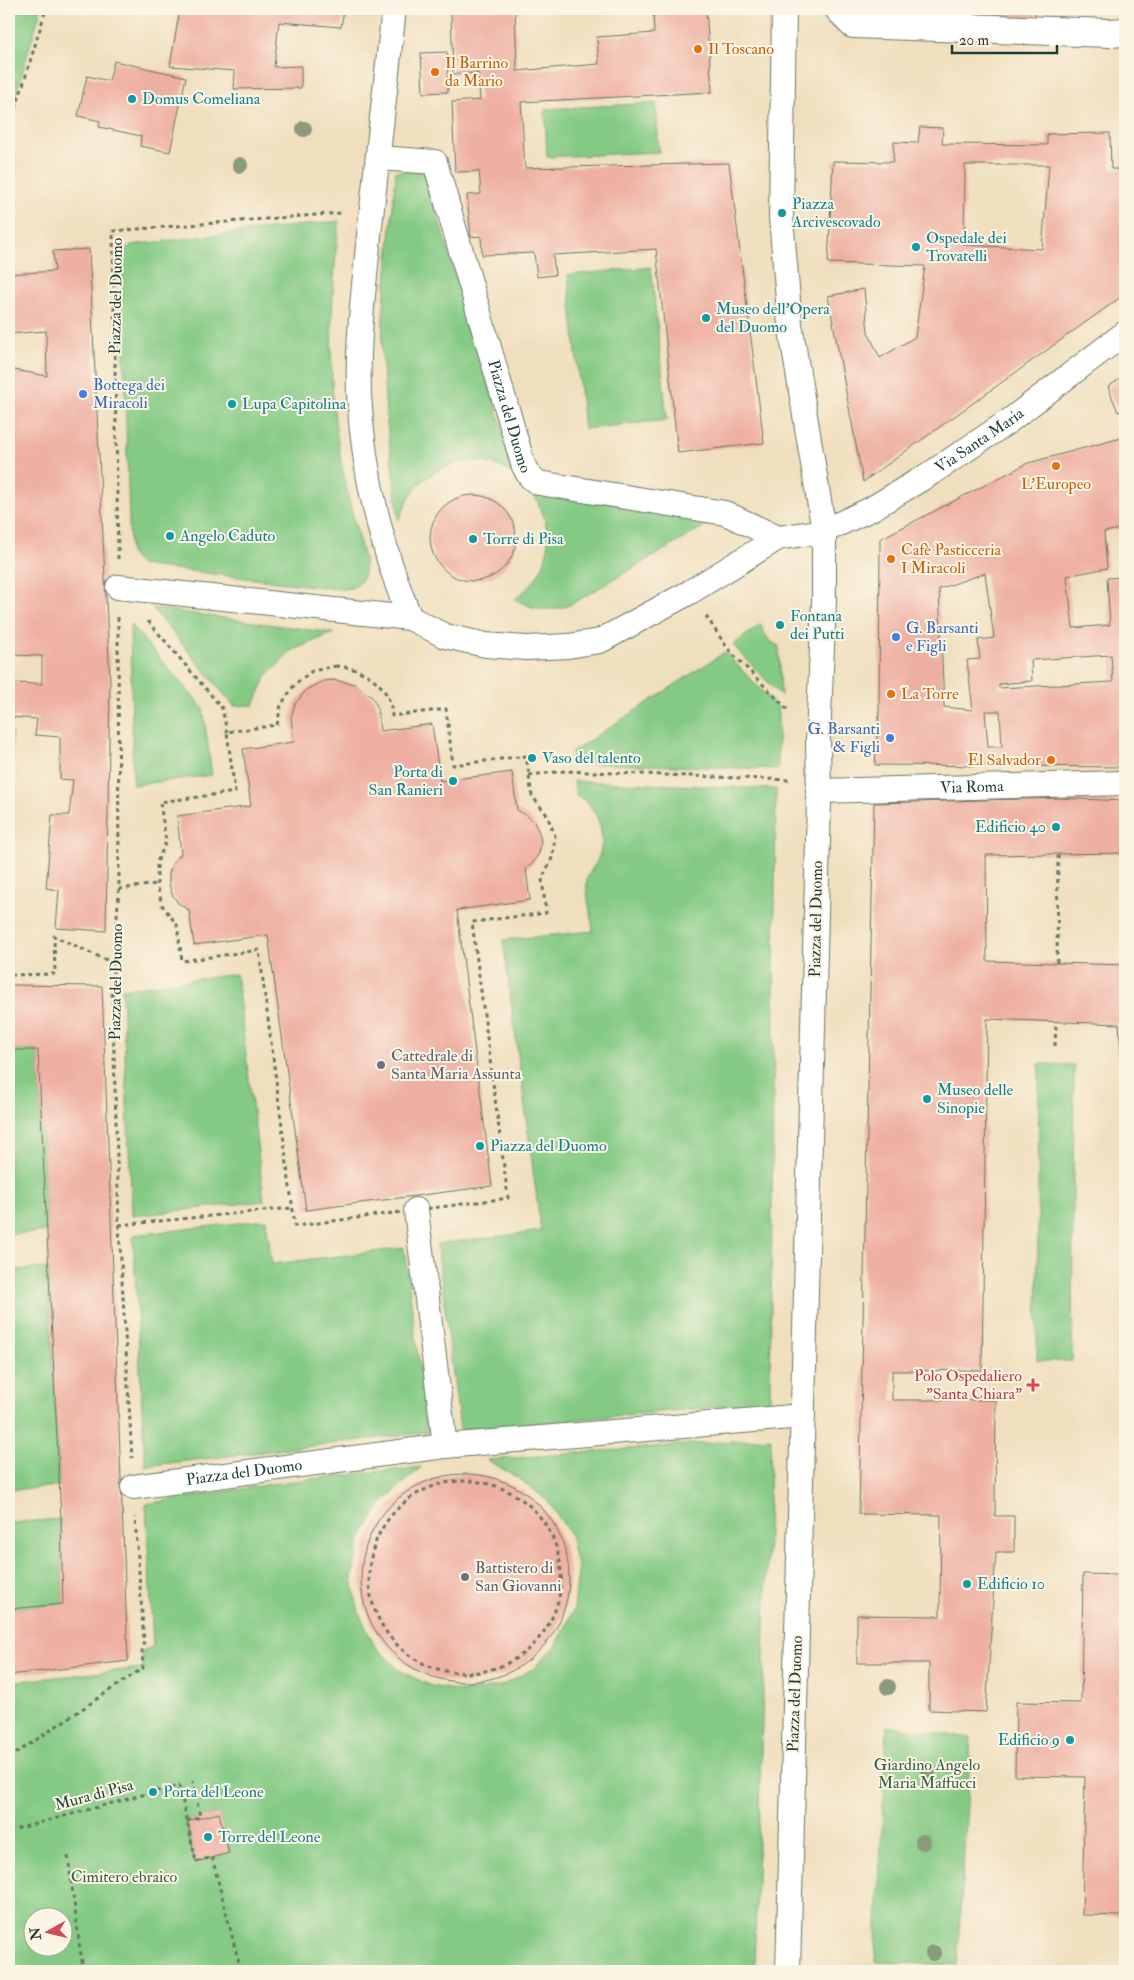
<svg xmlns="http://www.w3.org/2000/svg" width="1134" height="1980" viewBox="0 0 1134 1980" font-family="'IM FELL Double Pica',serif">
  <rect width="100%" height="100%" fill="#fcf5e5"/>
  <filter id="ink" filterUnits="userSpaceOnUse"><feTurbulence type="fractalNoise" baseFrequency=".02" numOctaves="2"/><feDisplacementMap in="SourceGraphic" scale="10" xChannelSelector="R" yChannelSelector="G"/><feConvolveMatrix kernelMatrix="1 2 1 2 8 2 1 2 1" color-interpolation-filters="sRGB"/></filter>
  <filter id="wash" filterUnits="userSpaceOnUse"><feTurbulence type="fractalNoise" baseFrequency=".0096" numOctaves="4" result="noise"/><feDisplacementMap in="SourceGraphic" scale="20" xChannelSelector="R" yChannelSelector="G"/><feGaussianBlur stdDeviation="1.12" result="paint"/><feColorMatrix in="noise" values="0 0 0 0 0 0 0 0 0 0 0 0 0 0 0 0 0 1.4 0 .05"/><feComposite in="paint" operator="in"/></filter>
  <g filter="url(#wash)">
    <rect width="100%" height="100%" fill="#f0dfbe"/>
    <g fill="#84ca84" stroke="#52845c" fill-rule="evenodd">
      <path d="M12,9H41L9,117V20Z"/>
      <path d="M656,103L659,152L547,157L545,109Z"/>
      <path d="M396,171L424,172L517,476C508,471 499,465 489,463C461,457 429,469 413,492C407,500 403,511 399,520L386,416L382,349L383,317Z"/>
      <path d="M339,221C333,281 329,340 333,399C337,454 350,507 364,559C367,582 358,590 336,589L140,565L130,553L121,258L122,252L131,245Z"/>
      <path d="M651,267L667,420L584,429L568,275Z"/>
      <path d="M531,490L717,519L570,605C550,612 533,610 515,599C555,569 556,531 531,490Z"/>
      <path d="M152,608L333,633L291,651L266,677L254,705L234,706Z"/>
      <path d="M130,624L203,708L212,775L133,785Z"/>
      <path d="M761,624C765,636 768,641 779,646L781,696L733,645Z"/>
      <path d="M725,652L778,708V769L572,763V752Z"/>
      <path d="M574,781L776,789L770,1402L460,1430L437,1244L541,1231L503,940L593,931C592,919 585,890 587,880C588,873 595,866 598,859C608,836 598,806 576,795Z"/>
      <path d="M236,974L264,1201L132,1216L122,989Z"/>
      <path d="M9,1050H38L47,1232L9,1234Z"/>
      <path d="M1039,1064L1074,1065L1072,1361H1037Z"/>
      <path d="M266,1220L272,1264L404,1248L428,1432L145,1466L133,1235Z"/>
      <path d="M48,1268L59,1486L9,1490V1270Z"/>
      <path d="M771,1438L754,1971H9V1682L143,1668L142,1651L153,1647L146,1504L285,1482L421,1467L382,1503L360,1539L352,1579L359,1613L374,1645L399,1670L431,1686L466,1692L501,1686L533,1669L557,1644L574,1609L578,1571L570,1534L548,1501L520,1479L487,1460ZM219,1813L229,1853L196,1861L187,1821ZM32,1918H62V1948H32Z"/>
      <path d="M61,1519L63,1604L9,1609V1523Z"/>
      <path d="M887,1726L971,1738L957,1965L875,1962Z"/>
    </g>
    <g id="blocks">
      <g fill="#eeb0a2" fill-rule="evenodd">
        <path d="M180,9H344L341,27L279,22L274,67L301,66V88L234,89L235,71L170,66Z"/>
        <path d="M451,9H515L517,71L599,64L597,37L654,33L653,9H706L712,92L521,102L525,168L729,163L764,443L678,453L656,249L553,255L555,275L537,277L534,253L482,255L481,236L471,237L467,195L481,194L479,171L455,172L452,102L480,100L478,73L453,74Z"/>
        <path d="M874,9H1035V18L873,11Z"/>
        <path d="M1078,9H1125V12L1078,10Z"/>
        <path d="M447,52L448,92L423,93L421,53Z"/>
        <path d="M114,61L186,77L170,152L140,146L141,136L99,127L100,121L78,116L87,76L109,81Z"/>
        <path d="M1124,120H1125V294L863,482L828,296L864,289L868,332L880,358L915,337L925,266L828,263L833,161L893,162L894,142L918,143L920,127L943,128L942,144L1047,145V134L1110,133L1111,169H1121ZM965,165H1049L1042,249L964,245Z"/>
        <path d="M89,249L110,681L106,931L56,928L59,890L46,888L52,815H69L73,780L60,779V737L35,735L37,719L9,717V683L42,684V656L9,655V369L47,376L46,331L9,334V274L55,271L53,251Z"/>
        <path d="M1125,375V409L1118,412L1108,387Z"/>
        <path d="M1125,437V528L1104,532L1107,568L1067,576L1073,628L1110,625L1107,578L1125,577V767L875,765L879,711L880,539L1028,463ZM985,573L994,638L978,640L980,659L967,660L973,710L944,707L939,589ZM1111,655L1113,682L999,688V684L1032,681L1031,660ZM985,711H1000L1002,747H988Z"/>
        <circle cx="473" cy="538" r="43"/>
        <path d="M333,680L355,684L372,697L377,706L380,731L432,724L440,781L512,772L517,810L526,815L534,822L539,832L541,842L539,853L533,863L526,869L530,900L457,910L492,1186L306,1210L268,935L194,945L189,910L178,903L172,894L169,884V873L173,863L181,854L177,816L251,806L243,749L294,742L291,717L295,704L307,689L324,681Z"/>
        <path d="M9,732H13L11,810H9Z"/>
        <path d="M1059,798L1125,801V853L986,855L987,961L1125,965V1097H1124L1119,1024L987,1019L982,1370L892,1371V1400H996L995,1516H1014V1552H996L986,1712L929,1710V1663H857V1615L940,1616L941,1515L859,1514L874,803Z"/>
        <path d="M9,937H13L11,985L102,986L128,1661L9,1675V1609L63,1604L61,1519L38,1050H9Z"/>
        <circle cx="465" cy="1578" r="104"/>
        <path d="M1083,1574L1125,1575V1916L1082,1915L1085,1777L1015,1776L1016,1702L1081,1703Z"/>
        <path d="M219,1813L229,1853L196,1862L187,1821Z"/>
      </g>
    </g>
  </g>
  <g filter="url(#ink)">
    <use href="#blocks" fill-opacity="0" stroke="#687664" stroke-width="1"/>
    <g fill="none" stroke-linecap="round" stroke-linejoin="round">
      <defs>
        <g id="pedestrian">
          <path d="M394,9C386,84 377,159 369,235C364,288 357,340 359,394C363,471 381,547 410,618"/>
          <path d="M784,9L781,217L790,324L824,531V601L818,739L819,801L788,1971"/>
          <path id="s1" d="M378,158L435,162L523,464C527,473 530,479 539,483L725,513L778,538"/>
          <path id="s2" d="M118,587L410,618L445,636L486,645L527,648L568,646L600,641L690,592L778,538L824,531L871,509L933,472L1009,421L1125,333"/>
          <path id="s3" d="M818,791L1125,783"/>
          <path d="M416,1210L445,1446"/>
          <path id="s4" d="M133,1487L445,1446L803,1416"/>
        </g>
        <path id="minor" d="M839,9L853,24L1109,33L1125,32"/>
      </defs>
      <use href="#pedestrian" stroke="#687664" stroke-width="26"/>
      <use href="#minor" stroke="#687664" stroke-width="30"/>
      <g stroke="#687664" stroke-width="3" stroke-dasharray="4 4" stroke-linecap="butt">
        <path d="M9,131L46,9"/>
        <path d="M118,559L113,231L341,213"/>
        <path d="M706,616L728,649L789,711"/>
        <path d="M118,617L119,889L112,986L119,1225L132,1458"/>
        <path d="M148,621L222,708L227,732"/>
        <path d="M336,666C365,668 391,685 392,716L446,709L453,765L526,756L532,796L547,815L555,836L553,856L542,879L546,913L472,922L508,1198L295,1226L259,950L182,961L177,925L162,905L157,884V862L166,842L160,802L235,792L227,732L277,725L281,705L295,684L312,671Z"/>
        <path d="M529,775L565,771L790,780"/>
        <path d="M119,889L157,884"/>
        <path d="M1057,963L1058,854"/>
        <path d="M11,975L55,974L54,936L104,959L114,961"/>
        <path d="M1055,1046L1056,1021"/>
        <path d="M119,1225L292,1208"/>
        <circle cx="465" cy="1577" r="96"/>
        <path d="M9,1758L143,1668L142,1651L144,1641L135,1517"/>
        <path d="M187,1821L200,1817L193,1781"/>
        <path d="M9,1831L179,1785L196,1862L212,1857L241,1971"/>
        <path d="M68,1856L83,1971"/>
      </g>
      <use href="#pedestrian" stroke="#fff" stroke-width="24"/>
      <use href="#minor" stroke="#fff" stroke-width="28"/>
    </g>
    <g fill="#8b997d">
      <circle cx="304" cy="129" r="8"/>
      <circle cx="240" cy="165" r="8"/>
      <circle cx="888" cy="1687" r="8"/>
      <circle cx="928" cy="1771" r="8"/>
      <circle cx="923" cy="1842" r="8"/>
      <circle cx="933" cy="1953" r="8"/>
    </g>
  </g>
  <g fill="#e8710a" stroke="#fcf5e5" stroke-width="2">
    <circle cx="698" cy="49" r="5"/>
    <circle cx="435" cy="72" r="5"/>
    <circle cx="1056" cy="466" r="5"/>
    <circle cx="891" cy="559" r="5"/>
    <circle cx="891" cy="694" r="5"/>
    <circle cx="1051" cy="760" r="5"/>
  </g>
  <g fill="#0f9aa8" stroke="#fcf5e5" stroke-width="2">
    <circle cx="132" cy="99" r="5"/>
    <circle cx="782" cy="213" r="5"/>
    <circle cx="916" cy="247" r="5"/>
    <circle cx="706" cy="318" r="5"/>
    <circle cx="232" cy="404" r="5"/>
    <circle cx="170" cy="536" r="5"/>
    <circle cx="473" cy="539" r="5"/>
    <circle cx="780" cy="625" r="5"/>
    <circle cx="532" cy="758" r="5"/>
    <circle cx="453" cy="781" r="5"/>
    <circle cx="1056" cy="827" r="5"/>
    <circle cx="927" cy="1099" r="5"/>
    <circle cx="480" cy="1146" r="5"/>
    <circle cx="967" cy="1584" r="5"/>
    <circle cx="1070" cy="1740" r="5"/>
    <circle cx="153" cy="1792" r="5"/>
    <circle cx="208" cy="1837" r="5"/>
  </g>
  <g fill="#3f7fe0" stroke="#fcf5e5" stroke-width="2">
    <circle cx="83" cy="394" r="5"/>
    <circle cx="896" cy="637" r="5"/>
    <circle cx="890" cy="738" r="5"/>
  </g>
  <g fill="#6b7280" stroke="#fcf5e5" stroke-width="2">
    <circle cx="381" cy="1065" r="5"/>
    <circle cx="465" cy="1577" r="5"/>
  </g>
  <path fill="#e0444e" stroke="#fcf5e5" stroke-width="2" d="M1030.5 1377.5h5v5h5v5h-5v5h-5v-5h-5v-5h5z"/>
  <g text-anchor="middle" dominant-baseline="central" stroke-width="4" stroke-linejoin="round" paint-order="stroke">
    <g font-size="16" fill="#c56008" stroke="#fcf5e5" text-anchor="start">
      <text x="708" y="49">Il Toscano</text>
      <text x="445" y="63">Il Barrino<tspan x="445" dy="18">da Mario</tspan></text>
      <text x="1056" y="484" text-anchor="middle">L'Europeo</text>
      <text x="901" y="550">Cafè Pasticceria<tspan x="901" dy="18">I Miracoli</tspan></text>
      <text x="901" y="694">La Torre</text>
      <text x="1041" y="760" text-anchor="end">El Salvador</text>
    </g>
    <g font-size="16" fill="#0d838f" stroke="#fcf5e5" text-anchor="start">
      <text x="142" y="99">Domus Comeliana</text>
      <text x="792" y="204">Piazza<tspan x="792" dy="18">Arcivescovado</tspan></text>
      <text x="926" y="238">Ospedale dei<tspan x="926" dy="18">Trovatelli</tspan></text>
      <text x="716" y="309">Museo dell'Opera<tspan x="716" dy="18">del Duomo</tspan></text>
      <text x="242" y="404">Lupa Capitolina</text>
      <text x="180" y="536">Angelo Caduto</text>
      <text x="483" y="539">Torre di Pisa</text>
      <text x="790" y="616">Fontana<tspan x="790" dy="18">dei Putti</tspan></text>
      <text x="542" y="758">Vaso del talento</text>
      <text x="443" y="772" text-anchor="end">Porta di<tspan x="443" dy="18">San Ranieri</tspan></text>
      <text x="1046" y="827" text-anchor="end">Edificio 40</text>
      <text x="937" y="1090">Museo delle<tspan x="937" dy="18">Sinopie</tspan></text>
      <text x="490" y="1146">Piazza del Duomo</text>
      <text x="977" y="1584">Edificio 10</text>
      <text x="1060" y="1740" text-anchor="end">Edificio 9</text>
      <text x="163" y="1792">Porta del Leone</text>
      <text x="218" y="1837">Torre del Leone</text>
    </g>
    <g font-size="16" fill="#1f3d34" stroke="#fcf5e5">
      <text transform="translate(116 296) rotate(-89)">Piazza del Duomo</text>
      <text stroke="none"><textPath href="#s1" startOffset="322">Piazza del Duomo</textPath></text>
      <text stroke="none"><textPath href="#s2" startOffset="922">Via Santa Maria</textPath></text>
      <text stroke="none"><textPath href="#s3" startOffset="154">Via Roma</textPath></text>
      <text transform="translate(816 919) rotate(-89)">Piazza del Duomo</text>
      <text transform="translate(116 982) rotate(-89)">Piazza del Duomo</text>
      <text stroke="none"><textPath href="#s4" startOffset="112">Piazza del Duomo</textPath></text>
      <text transform="translate(795 1694) rotate(-88)">Piazza del Duomo</text>
      <text transform="translate(94 1795) rotate(-15)">Mura di Pisa</text>
    </g>
    <g font-size="16" fill="#366cbe" stroke="#fcf5e5" text-anchor="start">
      <text x="93" y="385">Bottega dei<tspan x="93" dy="18">Miracoli</tspan></text>
      <text x="906" y="628">G. Barsanti<tspan x="906" dy="18">e Figli</tspan></text>
      <text x="880" y="729" text-anchor="end">G. Barsanti<tspan x="880" dy="18">&amp; Figli</tspan></text>
    </g>
    <g font-size="16" fill="#5b616d" stroke="#fcf5e5" text-anchor="start">
      <text x="391" y="1056">Cattedrale di<tspan x="391" dy="18">Santa Maria Assunta</tspan></text>
      <text x="475" y="1568">Battistero di<tspan x="475" dy="18">San Giovanni</tspan></text>
    </g>
    <g font-size="16" fill="#be3a42" stroke="#fcf5e5" text-anchor="end">
      <text x="1022" y="1376">Polo Ospedaliero<tspan x="1022" dy="18">"Santa Chiara"</tspan></text>
    </g>
    <g font-size="16" fill="#386048" stroke="#fcf5e5">
      <text x="927" y="1765">Giardino Angelo<tspan x="927" dy="18">Maria Maffucci</tspan></text>
      <text x="124" y="1877">Cimitero ebraico</text>
    </g>
  </g>
  <rect width="1134" height="1980" fill="none" stroke="#fcf5e5" stroke-width="30"/>
  <g transform="translate(48 1932) rotate(262)"><circle r="24" fill="#fcf5e5" stroke="#a4ab9e"/>
  <path d="M0-4L9 19L0 12L-9 19Z" fill="#d1495b"/>
  <text y="-8" font-size="14" font-weight="bold" text-anchor="middle" fill="#1f3d34">N</text>
  </g>
  <path d="M952 45v8h105v-8" fill="none" stroke="#1f3d34" stroke-width="2.5"/>
  <text x="959" y="45" font-size="15" fill="#1f3d34" stroke="#fcf5e5" stroke-width="4" paint-order="stroke">20 m</text>
</svg>
